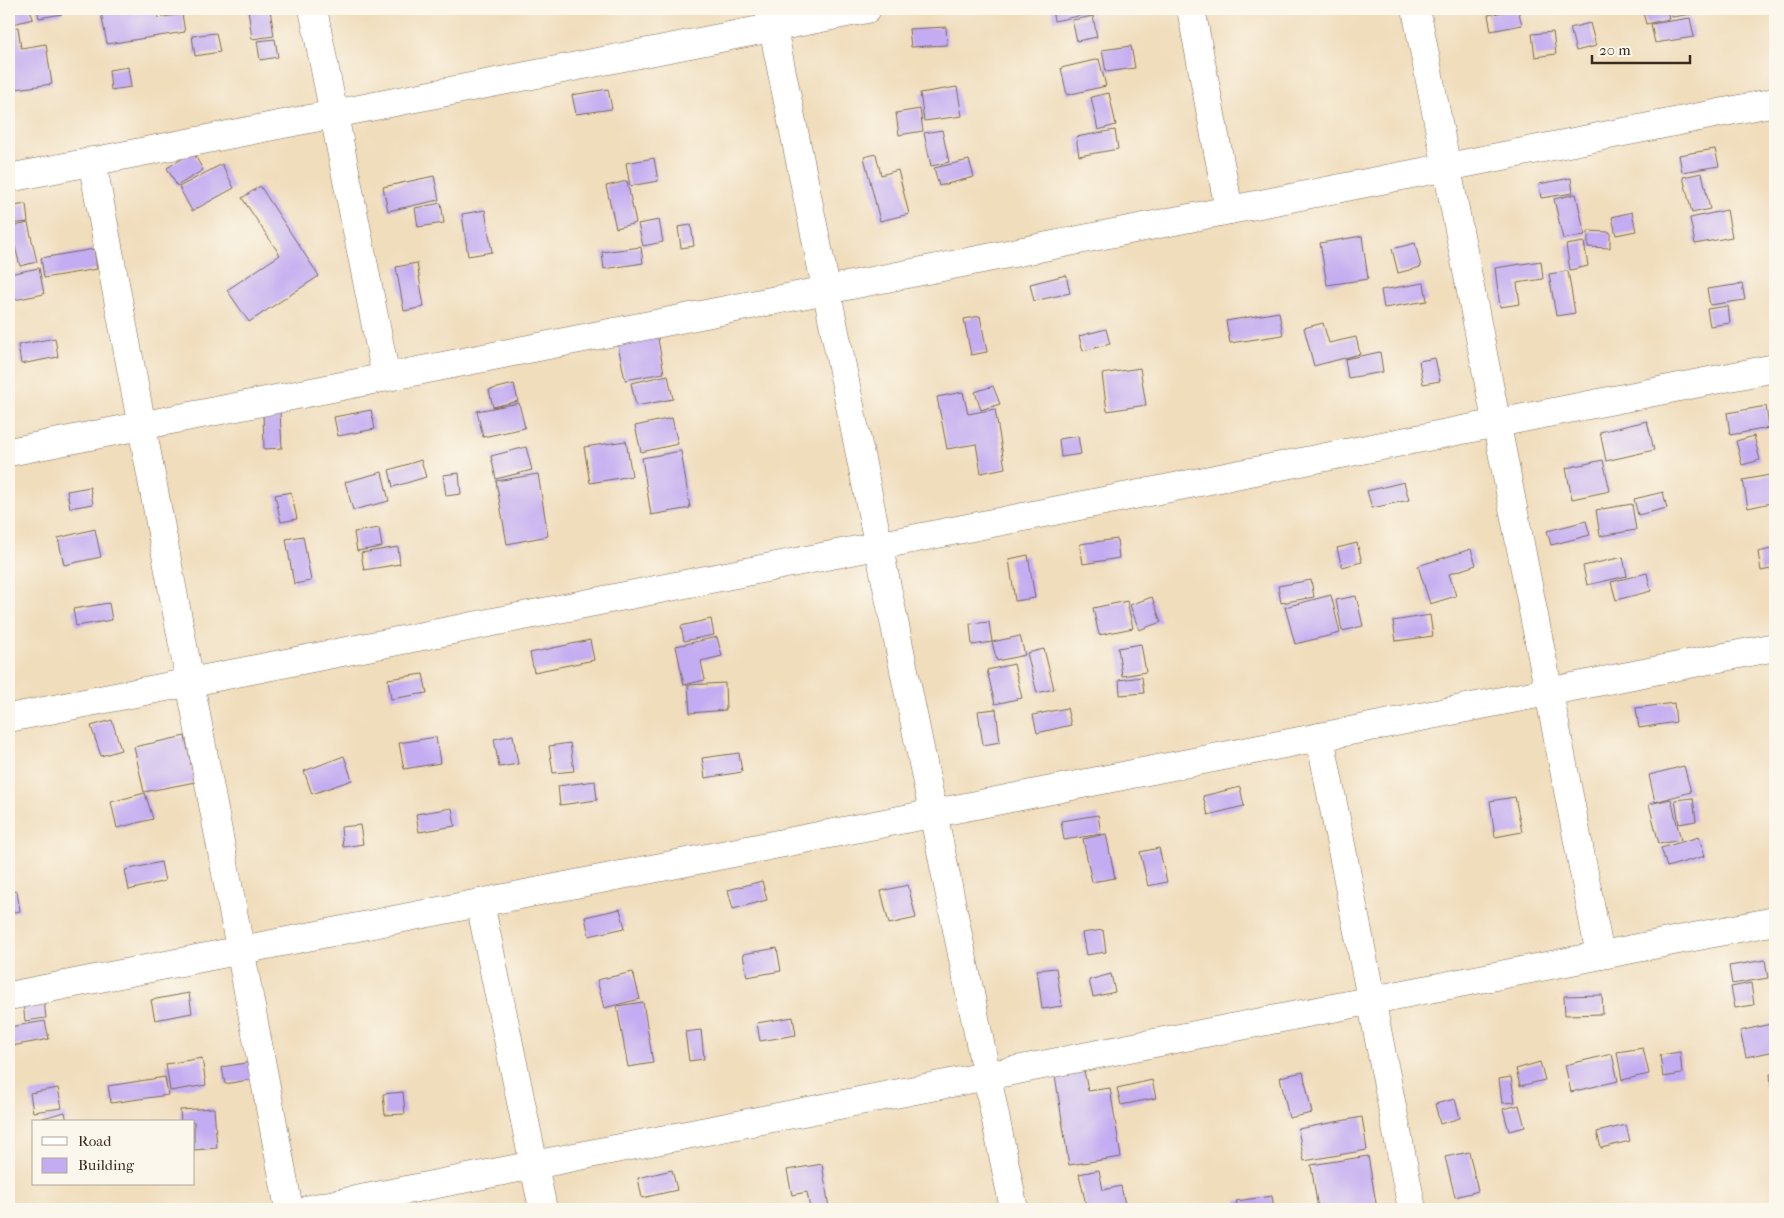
<svg xmlns="http://www.w3.org/2000/svg" width="1784" height="1218" viewBox="0 0 1784 1218" font-family="'IM FELL French Canon',serif">
  <rect width="100%" height="100%" fill="#fbf7ec"/>
  <filter id="ink" filterUnits="userSpaceOnUse"><feTurbulence type="fractalNoise" baseFrequency=".02" numOctaves="2"/><feDisplacementMap in="SourceGraphic" scale="10" xChannelSelector="R" yChannelSelector="G"/><feConvolveMatrix kernelMatrix="1 2 1 2 8 2 1 2 1" color-interpolation-filters="sRGB"/></filter>
  <filter id="wash" filterUnits="userSpaceOnUse"><feTurbulence type="fractalNoise" baseFrequency=".0096" numOctaves="4" result="noise"/><feDisplacementMap in="SourceGraphic" scale="20" xChannelSelector="R" yChannelSelector="G"/><feGaussianBlur stdDeviation="1.12" result="paint"/><feColorMatrix in="noise" values="0 0 0 0 0 0 0 0 0 0 0 0 0 0 0 0 0 1.4 0 .05"/><feComposite in="paint" operator="in"/></filter>
  <g filter="url(#wash)">
    <rect width="100%" height="100%" fill="#f0ddbc"/>
    <g id="blocks">
      <g fill="#c3acf1">
        <path d="M9,9H30L33,19L13,24Z"/>
        <path d="M37,9H62V14L39,18Z"/>
        <path d="M125,9H156L158,18L182,14L185,32L107,44L101,13Z"/>
        <path d="M185,9H204L187,14Z"/>
        <path d="M248,9H270L274,36L252,39Z"/>
        <path d="M402,9H422L423,10L402,13Z"/>
        <path d="M1052,9H1092L1093,13L1054,21Z"/>
        <path d="M1518,9L1522,25L1491,31L1488,15Z"/>
        <path d="M1642,9H1667L1669,19L1646,24Z"/>
        <path d="M1671,9H1691L1692,14L1672,17Z"/>
        <path d="M1093,16L1097,37L1077,41L1072,20Z"/>
        <path d="M1690,18L1694,37L1655,43L1651,24Z"/>
        <path d="M1590,23L1596,46L1576,51L1570,28Z"/>
        <path d="M18,27L21,48L46,44L52,84L9,90V29Z"/>
        <path d="M946,27L947,45L911,47L909,29Z"/>
        <path d="M1553,32L1556,54L1535,57L1532,34Z"/>
        <path d="M216,33L220,52L195,56L192,36Z"/>
        <path d="M275,39L278,57L260,60L257,41Z"/>
        <path d="M1131,46L1135,68L1106,72L1102,50Z"/>
        <path d="M1099,59L1106,86L1067,95L1061,68Z"/>
        <path d="M128,67L131,87L111,90L109,70Z"/>
        <path d="M957,87L962,116L924,121L920,93Z"/>
        <path d="M608,89L612,109L576,114L572,95Z"/>
        <path d="M1109,93L1116,125L1098,130L1091,97Z"/>
        <path d="M920,109L923,131L899,135L896,113Z"/>
        <path d="M942,130L949,162L931,166L924,133Z"/>
        <path d="M1115,130L1118,149L1079,156L1076,137Z"/>
        <path d="M1715,149L1719,166L1682,172L1679,155Z"/>
        <path d="M193,152L203,170L177,186L167,168Z"/>
        <path d="M876,154L881,175L898,170L909,214L880,221L864,157Z"/>
        <path d="M654,158L658,181L630,186L626,163Z"/>
        <path d="M969,160L974,177L939,186L934,168Z"/>
        <path d="M222,164L234,188L192,211L179,187Z"/>
        <path d="M1702,173L1710,209L1692,213L1683,177Z"/>
        <path d="M434,176L439,200L388,211L383,187Z"/>
        <path d="M1571,178L1573,193L1541,198L1539,184Z"/>
        <path d="M627,181L636,223L616,228L606,186Z"/>
        <path d="M260,186L319,276L249,322L227,290L280,255L242,198Z"/>
        <path d="M1576,194L1585,235L1563,239L1554,199Z"/>
        <path d="M441,203L444,223L418,227L415,208Z"/>
        <path d="M26,204L28,222L9,224V207Z"/>
        <path d="M485,210L492,252L468,256L462,214Z"/>
        <path d="M1727,210L1732,237L1695,244L1690,218Z"/>
        <path d="M1632,212L1636,231L1616,235L1612,217Z"/>
        <path d="M659,220L663,242L643,246L638,224Z"/>
        <path d="M28,223L37,262L20,266L10,227Z"/>
        <path d="M691,225L694,246L681,248L678,227Z"/>
        <path d="M1588,231L1610,232V248L1588,247Z"/>
        <path d="M1362,236L1368,279L1327,285L1320,243Z"/>
        <path d="M1584,242L1588,266L1570,270L1566,245Z"/>
        <path d="M1415,243L1421,267L1398,273L1392,249Z"/>
        <path d="M641,247L643,263L604,269L602,252Z"/>
        <path d="M94,249L97,269L44,278L41,258Z"/>
        <path d="M1541,261L1543,279L1517,283L1520,304L1500,307L1495,268Z"/>
        <path d="M417,263L424,307L404,311L396,267Z"/>
        <path d="M39,268L44,294L9,301V274Z"/>
        <path d="M1568,271L1575,313L1556,316L1549,274Z"/>
        <path d="M1066,275L1070,293L1034,301L1030,284Z"/>
        <path d="M1424,283L1427,301L1384,308L1381,290Z"/>
        <path d="M1742,284L1745,300L1710,305L1707,289Z"/>
        <path d="M1728,306L1730,323L1710,326L1707,309Z"/>
        <path d="M1279,312L1283,335L1230,343L1226,321Z"/>
        <path d="M980,316L987,352L971,355L964,319Z"/>
        <path d="M1323,323L1329,343L1356,337L1360,354L1314,366L1304,328Z"/>
        <path d="M1106,329L1110,344L1083,351L1079,336Z"/>
        <path d="M657,333L664,373L625,380L617,340Z"/>
        <path d="M55,338L58,357L21,364L18,345Z"/>
        <path d="M1380,352L1383,372L1348,378L1345,359Z"/>
        <path d="M1435,358L1440,381L1423,384L1419,361Z"/>
        <path d="M1140,368L1146,405L1107,411L1102,374Z"/>
        <path d="M668,375L673,399L636,406L631,383Z"/>
        <path d="M514,384L518,401L493,407L489,390Z"/>
        <path d="M993,386L1000,404L981,410L975,392Z"/>
        <path d="M963,392L968,414L995,409L1005,468L981,473L976,444L947,449L937,397Z"/>
        <path d="M519,403L525,428L483,437L477,411Z"/>
        <path d="M1766,406L1769,428L1730,435L1727,413Z"/>
        <path d="M371,410L375,429L338,436L334,417Z"/>
        <path d="M263,412H280L282,448L264,449Z"/>
        <path d="M672,418L678,444L641,452L635,426Z"/>
        <path d="M1647,421L1654,450L1606,461L1600,432Z"/>
        <path d="M1078,436L1081,454L1061,457L1059,439Z"/>
        <path d="M1754,436L1760,460L1742,465L1736,441Z"/>
        <path d="M626,441L632,476L590,483L584,447Z"/>
        <path d="M526,447L532,470L496,479L491,456Z"/>
        <path d="M681,451L690,508L651,515L642,458Z"/>
        <path d="M421,460L426,477L393,487L389,470Z"/>
        <path d="M1603,460L1610,491L1572,499L1566,468Z"/>
        <path d="M382,472L389,501L353,510L345,482Z"/>
        <path d="M459,473L461,494L446,496L443,475Z"/>
        <path d="M538,474L548,536L507,544L496,481Z"/>
        <path d="M1775,474V502L1748,508L1743,480Z"/>
        <path d="M1404,482L1409,500L1372,508L1367,491Z"/>
        <path d="M90,487L93,504L70,508L67,491Z"/>
        <path d="M291,492L297,519L281,522L275,495Z"/>
        <path d="M1663,492L1667,508L1638,515L1634,499Z"/>
        <path d="M1632,504L1636,530L1600,536L1596,510Z"/>
        <path d="M1586,521L1590,535L1551,545L1547,531Z"/>
        <path d="M379,528L382,547L357,551L354,532Z"/>
        <path d="M95,529L101,557L64,565L58,538Z"/>
        <path d="M303,536L311,581L294,584L286,539Z"/>
        <path d="M1117,539L1119,558L1083,564L1080,544Z"/>
        <path d="M1357,543L1362,562L1342,567L1337,548Z"/>
        <path d="M398,547L400,564L364,570L361,553Z"/>
        <path d="M1775,548V568L1761,571L1758,552Z"/>
        <path d="M1471,549L1476,565L1449,574L1456,596L1430,604L1418,566Z"/>
        <path d="M1028,555L1035,598L1015,601L1009,559Z"/>
        <path d="M1623,557L1627,576L1587,585L1583,566Z"/>
        <path d="M1647,573L1651,591L1616,600L1611,582Z"/>
        <path d="M1311,580L1314,597L1281,603L1278,586Z"/>
        <path d="M1331,595L1340,633L1295,644L1285,607Z"/>
        <path d="M1356,596L1363,626L1342,631L1336,600Z"/>
        <path d="M1152,597L1161,622L1139,630L1130,605Z"/>
        <path d="M1127,601L1133,628L1099,635L1093,608Z"/>
        <path d="M109,603L112,620L76,626L73,609Z"/>
        <path d="M1430,615L1433,636L1396,641L1393,621Z"/>
        <path d="M711,619L714,635L684,641L681,626Z"/>
        <path d="M989,622L992,642L972,645L970,624Z"/>
        <path d="M1020,636L1025,655L997,661L992,642Z"/>
        <path d="M717,637L722,656L701,661L705,680L684,685L676,646Z"/>
        <path d="M590,640L594,660L534,672L530,653Z"/>
        <path d="M1141,644L1146,672L1122,676L1118,648Z"/>
        <path d="M1044,649L1054,689L1037,693L1027,653Z"/>
        <path d="M1014,664L1022,698L995,704L987,670Z"/>
        <path d="M423,674L427,693L391,699L388,679Z"/>
        <path d="M1142,677L1144,693L1120,695L1119,680Z"/>
        <path d="M725,683L726,710L690,713L688,685Z"/>
        <path d="M1674,703L1676,722L1639,728L1636,708Z"/>
        <path d="M1067,708L1071,725L1037,733L1033,715Z"/>
        <path d="M996,709L1000,742L983,745L978,711Z"/>
        <path d="M112,720L121,750L101,756L91,726Z"/>
        <path d="M513,735L518,764L499,767L494,739Z"/>
        <path d="M185,736L195,782L144,792L134,747Z"/>
        <path d="M436,737L440,763L404,769L399,743Z"/>
        <path d="M570,743L574,771L553,773L549,746Z"/>
        <path d="M739,753L742,772L705,778L702,758Z"/>
        <path d="M344,756L352,780L312,794L304,771Z"/>
        <path d="M1684,766L1691,792L1655,802L1649,775Z"/>
        <path d="M595,781L597,800L560,805L558,786Z"/>
        <path d="M1240,787L1244,806L1208,815L1203,796Z"/>
        <path d="M145,793L153,819L117,828L111,802Z"/>
        <path d="M1515,797L1522,832L1495,837L1490,801Z"/>
        <path d="M1693,798L1696,821L1679,824L1675,800Z"/>
        <path d="M1671,799L1681,840L1659,844L1649,804Z"/>
        <path d="M452,808L455,826L419,832L416,814Z"/>
        <path d="M1098,815L1101,834L1064,840L1061,821Z"/>
        <path d="M360,825L363,844L343,847L341,827Z"/>
        <path d="M1106,834L1115,878L1092,882L1083,839Z"/>
        <path d="M1699,837L1705,856L1667,867L1661,848Z"/>
        <path d="M1159,848L1167,882L1148,886L1140,852Z"/>
        <path d="M161,862L165,881L129,890L125,870Z"/>
        <path d="M762,881L767,900L733,909L728,890Z"/>
        <path d="M908,885L916,918L889,924L881,891Z"/>
        <path d="M17,891L20,911L9,913V892Z"/>
        <path d="M620,909L625,928L589,936L585,917Z"/>
        <path d="M1103,930L1106,952L1086,955L1082,933Z"/>
        <path d="M777,948L781,971L747,977L743,954Z"/>
        <path d="M1765,960L1768,978L1732,984L1729,966Z"/>
        <path d="M1056,968L1062,1006L1042,1009L1037,970Z"/>
        <path d="M633,972L640,999L604,1008L597,980Z"/>
        <path d="M1111,974L1115,992L1093,997L1089,980Z"/>
        <path d="M1751,983L1754,1005L1735,1008L1731,987Z"/>
        <path d="M189,993L192,1013L155,1020L151,1000Z"/>
        <path d="M1602,995L1603,1014L1565,1015L1564,996Z"/>
        <path d="M44,1000L46,1018L25,1021L23,1003Z"/>
        <path d="M643,1002L653,1063L628,1067L617,1006Z"/>
        <path d="M793,1017L796,1035L760,1041L757,1023Z"/>
        <path d="M45,1021L49,1039L12,1046L9,1027Z"/>
        <path d="M1775,1023V1051L1746,1057L1740,1031Z"/>
        <path d="M701,1030L704,1059L689,1061L685,1032Z"/>
        <path d="M1643,1048L1649,1074L1622,1080L1617,1052Z"/>
        <path d="M1680,1052L1682,1074L1663,1077L1660,1055Z"/>
        <path d="M1612,1054L1618,1081L1571,1092L1565,1065Z"/>
        <path d="M202,1058L206,1085L170,1091L166,1064Z"/>
        <path d="M257,1061L260,1078L225,1084L222,1067Z"/>
        <path d="M1540,1062L1545,1080L1520,1086L1516,1069Z"/>
        <path d="M1084,1070L1088,1091L1110,1088L1121,1157L1069,1165L1055,1075Z"/>
        <path d="M1303,1072L1312,1113L1289,1118L1280,1077Z"/>
        <path d="M1775,1073V1095H1772L1770,1074Z"/>
        <path d="M165,1077L168,1095L111,1103L108,1086Z"/>
        <path d="M1511,1077L1515,1102L1502,1103L1499,1079Z"/>
        <path d="M1152,1080L1156,1098L1121,1105L1117,1088Z"/>
        <path d="M58,1088L62,1108L33,1112L30,1093Z"/>
        <path d="M403,1092L405,1114L385,1115L383,1094Z"/>
        <path d="M1455,1099L1460,1118L1440,1124L1435,1104Z"/>
        <path d="M1519,1105L1525,1127L1509,1131L1503,1109Z"/>
        <path d="M214,1108L217,1148L194,1150V1122H181L180,1110Z"/>
        <path d="M65,1112L67,1122H44L43,1118Z"/>
        <path d="M1362,1117L1367,1150L1304,1161L1298,1129Z"/>
        <path d="M1626,1125L1630,1141L1601,1148L1597,1132Z"/>
        <path d="M1469,1152L1478,1191L1455,1197L1445,1157Z"/>
        <path d="M1368,1156L1377,1209H1318L1311,1165Z"/>
        <path d="M822,1164L829,1208L810,1209L807,1192L792,1195L787,1170Z"/>
        <path d="M672,1170L677,1190L642,1198L638,1178Z"/>
        <path d="M1099,1170L1103,1190L1121,1186L1126,1209H1087L1079,1174Z"/>
        <path d="M1272,1196L1274,1209H1238L1236,1201Z"/>
      </g>
    </g>
  </g>
  <g filter="url(#ink)">
    <use href="#blocks" fill-opacity="0" stroke="#7a6955" stroke-width="1"/>
    <g fill="none" stroke-linecap="round" stroke-linejoin="round">
      <defs>
        <g id="street">
          <path d="M313,9L386,377"/>
          <path d="M769,9L1014,1209"/>
          <path d="M1191,9L1229,210"/>
          <path d="M1416,9L1600,955"/>
          <path d="M92,161L289,1209"/>
          <path d="M9,178L867,9"/>
          <path d="M9,452L1775,102"/>
          <path d="M9,718L1775,368"/>
          <path d="M1320,737L1412,1209"/>
          <path d="M480,903L543,1209"/>
          <path d="M9,996L1775,647"/>
          <path d="M310,1209L1775,921"/>
        </g>
      </defs>
      <use href="#street" stroke="#7a6955" stroke-width="29"/>
      <use href="#street" stroke="#fff" stroke-width="28"/>
    </g>
  </g>
  <rect width="1784" height="1218" fill="none" stroke="#fbf7ec" stroke-width="30"/>
  <rect x="32" y="1120" width="162" height="65" fill="#fbf7ec" stroke="#aea59a"/>
  <rect x="42" y="1137" width="25" height="8" fill="#ffffff" stroke="#aea59a"/>
  <text x="78" y="1146" font-size="15" fill="#3b2a1e">Road</text>
  <rect x="42" y="1158" width="25" height="15" fill="#c3acf1" stroke="#aea59a"/>
  <text x="78" y="1170" font-size="15" fill="#3b2a1e">Building</text>
  <path d="M1592 55v8h98v-8" fill="none" stroke="#3b2a1e" stroke-width="2.5"/>
  <text x="1599" y="55" font-size="15" fill="#3b2a1e" stroke="#fbf7ec" stroke-width="4" paint-order="stroke">20 m</text>
</svg>
